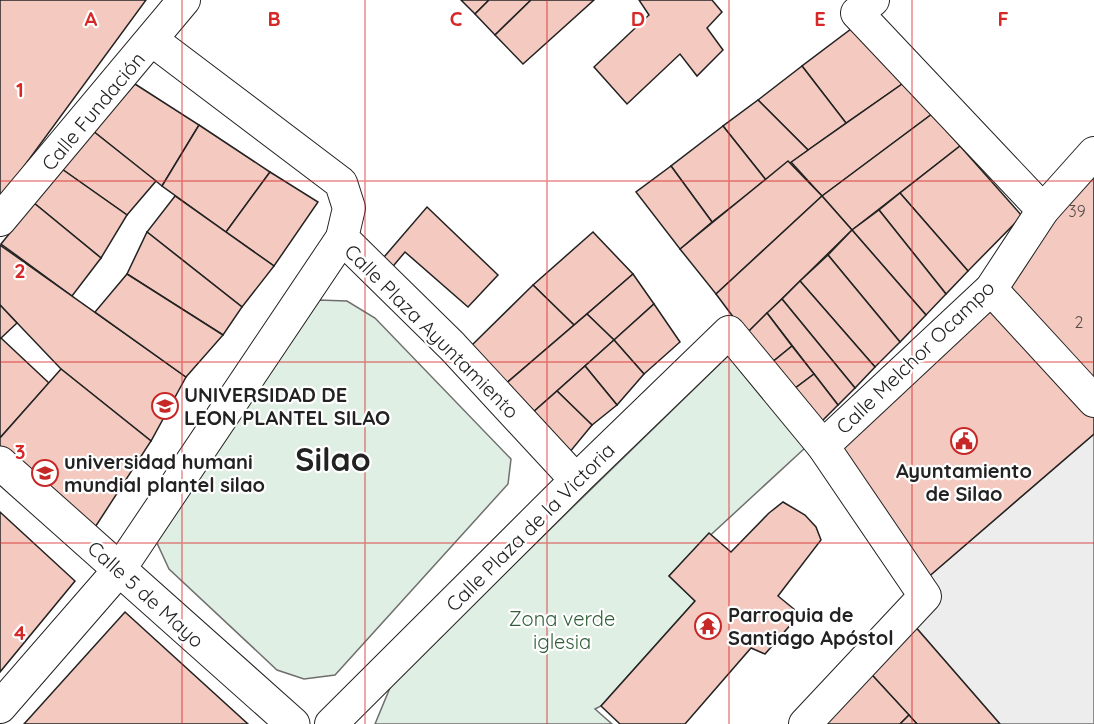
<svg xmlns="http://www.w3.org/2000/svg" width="1094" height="724" viewBox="0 0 1094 724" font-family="Quicksand,sans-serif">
  <rect width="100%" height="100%" fill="#fff"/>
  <g fill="#e0efe3" stroke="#6f6f6f" stroke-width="1.5">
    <path d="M318,300L347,301L375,318L511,459L508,484L335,675L304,679L277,670L169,569L157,543V520Z"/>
    <path d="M731,353L805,448L690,554L669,576L695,601L601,706L595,709L612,724H375L392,683Z"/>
  </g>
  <path fill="#ededed" stroke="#6f6f6f" stroke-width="1.5" d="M1094,434V724H1000L906,616L926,579Z"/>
  <g fill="#f3c9c0" stroke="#222" stroke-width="1.5">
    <path d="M0,0H146L0,199Z"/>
    <path d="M461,0H489L475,14Z"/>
    <path d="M489,0H531L495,35L475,14Z"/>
    <path d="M531,0H594L523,64L495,35Z"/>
    <path d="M639,0H712L722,12L707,28L723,50L697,76L680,54L627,104L594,67L649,15Z"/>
    <path d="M855,26L905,82L846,123L802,66Z"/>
    <path d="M802,66L846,123L808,150L758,100Z"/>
    <path d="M905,82L932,114L822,196L791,162Z"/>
    <path d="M135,84L199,125L162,186L93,131Z"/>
    <path d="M758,100L808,150L766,180L723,126Z"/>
    <path d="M932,114L960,146L852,230L822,196Z"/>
    <path d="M199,125L270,172L226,232L162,186Z"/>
    <path d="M723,126L766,180L712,222L671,166Z"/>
    <path d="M93,131L156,181L127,215L59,167Z"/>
    <path d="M960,146L1022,216L968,271L900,193Z"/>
    <path d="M1094,153V400L991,289Z"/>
    <path d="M788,161L822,196L716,294L680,249Z"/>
    <path d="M671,166L712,222L680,249L636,192Z"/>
    <path d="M59,167L127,215L101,258L34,203Z"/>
    <path d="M270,172L318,202L274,266L226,232Z"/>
    <path d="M900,193L968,271L946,294L879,210Z"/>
    <path d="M175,196L274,266L242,307L147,232Z"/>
    <path d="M822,196L852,230L746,334L716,294Z"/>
    <path d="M34,203L101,258L72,296L1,244Z"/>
    <path d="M427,207L498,275L468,307L405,252L389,271L378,264Z"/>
    <path d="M879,210L946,294L926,315L852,230Z"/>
    <path d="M852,230L926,315L900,342L828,255Z"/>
    <path d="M147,232L242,307L223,335L127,274Z"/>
    <path d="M593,232L633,274L574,325L533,285Z"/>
    <path d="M0,245L186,377L151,441L61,369L0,305Z"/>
    <path d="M828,255L900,342L875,367L800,281Z"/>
    <path d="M127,274L223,335L186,377L95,312Z"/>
    <path d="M633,274L654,304L614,340L587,314Z"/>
    <path d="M800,281L875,367L855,388L782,299Z"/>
    <path d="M533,285L574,325L503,386L470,347Z"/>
    <path d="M782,299L855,388L838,405L767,313Z"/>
    <path d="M991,299L1094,411V434L926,579L835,448Z"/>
    <path d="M654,304L680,342L644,374L614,340Z"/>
    <path d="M0,305L17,323L0,339Z"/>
    <path d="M767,313L792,346L770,364L746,334Z"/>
    <path d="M587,314L614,340L531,414L503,386Z"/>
    <path d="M1,338L49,383L0,438V339Z"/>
    <path d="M614,340L644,374L617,405L585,366Z"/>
    <path d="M792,346L814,374L790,392L770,364Z"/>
    <path d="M585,366L617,405L592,425L557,391Z"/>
    <path d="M61,369L151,441L90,535L0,454V438Z"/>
    <path d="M814,374L838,405L817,426L790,392Z"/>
    <path d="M557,391L592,425L569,453L531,414Z"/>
    <path d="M783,502L805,515L816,527L821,540L778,596L800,614L765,654L751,648L685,724H620L601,706L695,601L669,576L709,533L731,552L769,513Z"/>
    <path d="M0,512L75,581L0,672Z"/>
    <path d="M125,612L248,724H24Z"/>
    <path d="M906,616L1000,724H917L862,664Z"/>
    <path d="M862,664L909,715L900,724H821Z"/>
    <path d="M909,715L917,724H900Z"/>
  </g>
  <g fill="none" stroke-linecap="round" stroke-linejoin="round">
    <defs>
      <g id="street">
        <path d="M873,0L857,13L1043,210"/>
        <path d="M152,40L341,183L349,208L342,238L452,346L576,480"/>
        <path d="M0,220L184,0"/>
        <path d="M991,289L1094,401"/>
        <path d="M823,446L991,289L1043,210L1094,153"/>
        <path d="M0,707L119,570L342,238"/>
        <path d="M331,724L576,480L729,332L823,446L925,596L805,724"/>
      </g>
      <path id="primary" d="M0,463L293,724"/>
    </defs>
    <use href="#street" stroke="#222" stroke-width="34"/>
    <use href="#primary" stroke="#222" stroke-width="35"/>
    <use href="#street" stroke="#fff" stroke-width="32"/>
    <use href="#primary" stroke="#fff" stroke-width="33"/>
  </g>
  <path fill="none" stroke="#d62828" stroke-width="1.5" stroke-opacity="0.55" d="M182,0V724M365,0V724M547,0V724M729,0V724M912,0V724M0,181H1094M0,362H1094M0,543H1094"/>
  <defs>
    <symbol id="university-ring" viewBox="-11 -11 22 22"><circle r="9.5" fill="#fff" stroke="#c62828" stroke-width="1.5"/><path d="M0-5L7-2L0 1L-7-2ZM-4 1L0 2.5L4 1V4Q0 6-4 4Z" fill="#c62828"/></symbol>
    <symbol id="civic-ring" viewBox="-11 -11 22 22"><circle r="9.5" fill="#fff" stroke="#c62828" stroke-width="1.5"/><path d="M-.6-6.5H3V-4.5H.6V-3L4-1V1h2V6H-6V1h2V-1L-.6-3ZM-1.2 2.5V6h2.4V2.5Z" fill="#c62828"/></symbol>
    <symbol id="temple-ring" viewBox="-11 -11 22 22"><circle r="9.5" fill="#fff" stroke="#c62828" stroke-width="1.5"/><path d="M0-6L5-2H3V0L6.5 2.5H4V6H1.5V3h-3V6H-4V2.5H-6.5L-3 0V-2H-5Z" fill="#c62828"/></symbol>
  </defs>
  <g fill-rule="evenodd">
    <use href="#university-ring" x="150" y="391" width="30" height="30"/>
    <use href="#civic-ring" x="949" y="426" width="30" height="30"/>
    <use href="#university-ring" x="30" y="458" width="30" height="30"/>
    <use href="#temple-ring" x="693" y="611" width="30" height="30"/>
  </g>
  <g text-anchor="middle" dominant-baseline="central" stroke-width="4.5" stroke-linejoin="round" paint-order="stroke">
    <g font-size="16" fill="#564c4a">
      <text x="1077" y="211">39</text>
      <text x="1079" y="322">2</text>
    </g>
    <g font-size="20" fill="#222" stroke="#fff">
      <text transform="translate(93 111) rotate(-50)">Calle Fundación</text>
      <text transform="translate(432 331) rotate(45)">Calle Plaza Ayuntamiento</text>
      <text transform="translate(915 357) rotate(-44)">Calle Melchor Ocampo</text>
      <text transform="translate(530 527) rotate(-45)">Calle Plaza de la Victoria</text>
      <text transform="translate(146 594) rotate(42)">Calle 5 de Mayo</text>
    </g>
    <g font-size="20" font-weight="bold" fill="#222" stroke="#fff" text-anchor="start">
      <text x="184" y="394">UNIVERSIDAD DE<tspan x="184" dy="23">LEON PLANTEL SILAO</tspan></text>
      <text x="64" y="461">universidad humani<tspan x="64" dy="23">mundial plantel silao</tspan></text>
      <text x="964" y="470" text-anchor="middle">Ayuntamiento<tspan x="964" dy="23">de Silao</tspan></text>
      <text x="728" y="614">Parroquia de<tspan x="728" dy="23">Santiago Apóstol</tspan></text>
    </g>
    <g font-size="20" fill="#2f5e38" stroke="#fff">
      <text x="562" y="618">Zona verde<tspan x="562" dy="23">iglesia</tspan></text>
    </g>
    <g font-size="32" font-weight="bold" fill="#222" stroke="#fff">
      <text x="333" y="459">Silao</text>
    </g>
  </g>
  <g font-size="20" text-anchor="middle" font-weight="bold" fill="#d62828" stroke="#fff" stroke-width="4.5" stroke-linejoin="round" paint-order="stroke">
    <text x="91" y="26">A</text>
    <text x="274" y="26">B</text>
    <text x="456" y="26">C</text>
    <text x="638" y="26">D</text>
    <text x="820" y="26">E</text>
    <text x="1003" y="26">F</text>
    <text x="20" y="97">1</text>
    <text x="20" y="278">2</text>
    <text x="20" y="459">3</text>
    <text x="20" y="640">4</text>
  </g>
</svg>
